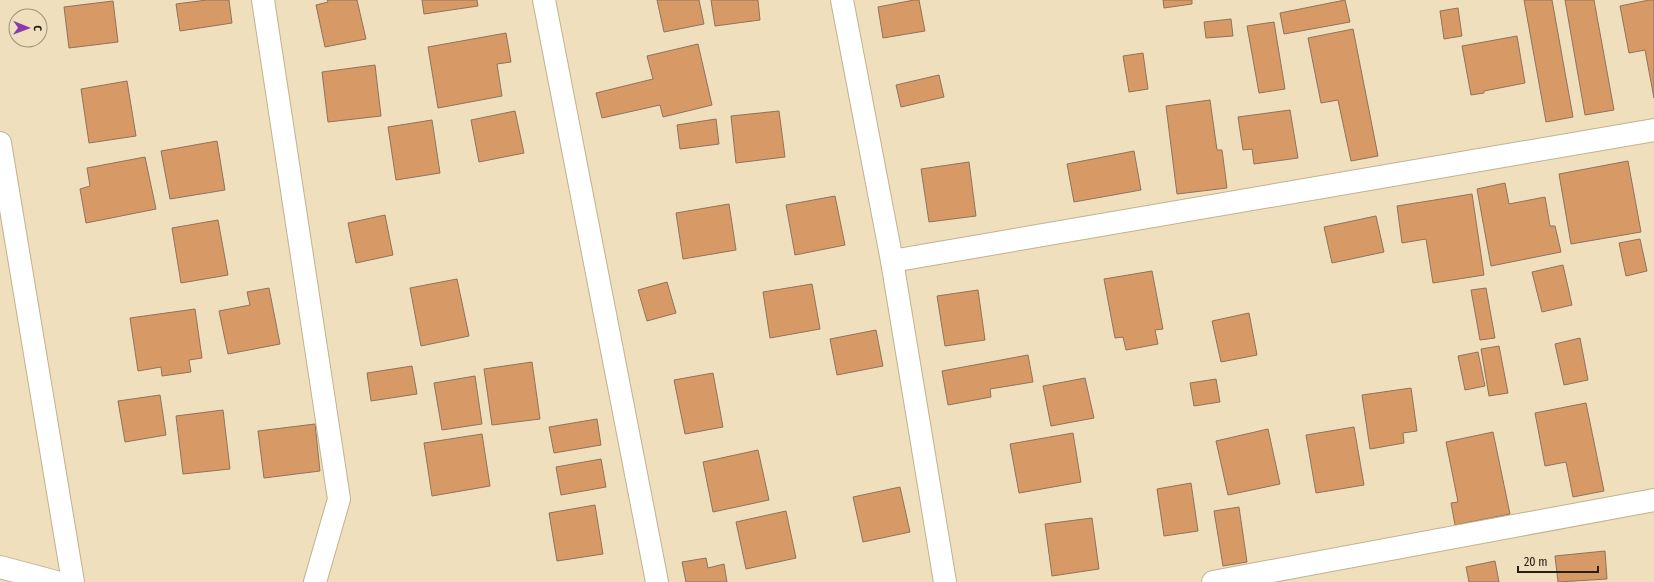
<svg xmlns="http://www.w3.org/2000/svg" width="1654" height="582" viewBox="0 0 1654 582" font-family="'Fira Sans Condensed',sans-serif">
  <rect width="100%" height="100%" fill="#efdfbc"/>
  <g fill="#d79966" stroke="#90735c">
    <path d="M207,0H229L232,23L180,31L176,4Z"/>
    <path d="M327,0H357L366,39L325,47L316,5L328,2Z"/>
    <path d="M422,0H477L478,6L424,14Z"/>
    <path d="M657,0H699L704,24L664,32Z"/>
    <path d="M711,0H758L760,20L715,26Z"/>
    <path d="M914,0H919L925,31L883,38L878,7Z"/>
    <path d="M1163,0H1192V4L1164,8Z"/>
    <path d="M1345,0L1350,22L1284,34L1280,13Z"/>
    <path d="M1524,0H1552L1573,117L1546,122Z"/>
    <path d="M1565,0H1594L1614,110L1585,115Z"/>
    <path d="M1649,0H1654V98L1645,50L1629,53L1620,6Z"/>
    <path d="M113,1L118,42L69,48L64,7Z"/>
    <path d="M1458,8L1462,36L1444,39L1440,11Z"/>
    <path d="M1231,19L1233,36L1206,38L1204,22Z"/>
    <path d="M1274,22L1285,89L1259,93L1247,26Z"/>
    <path d="M1353,29L1378,156L1351,161L1338,100L1321,103L1308,38Z"/>
    <path d="M506,33L511,62L497,64L502,96L438,108L428,47Z"/>
    <path d="M1517,36L1525,83L1484,91V93L1471,95L1462,46Z"/>
    <path d="M698,44L712,105L663,117L660,105L602,118L596,93L653,79L647,56Z"/>
    <path d="M1143,53L1148,89L1129,92L1123,56Z"/>
    <path d="M375,65L381,116L328,122L322,72Z"/>
    <path d="M939,75L944,97L901,107L896,85Z"/>
    <path d="M127,81L136,136L89,143L81,89Z"/>
    <path d="M1210,100L1217,150H1222L1227,188L1177,194L1166,106Z"/>
    <path d="M1290,110L1298,158L1254,164L1252,149L1243,150L1238,117Z"/>
    <path d="M515,111L524,153L479,162L471,120Z"/>
    <path d="M779,111L785,157L736,163L731,116Z"/>
    <path d="M716,119L719,144L680,149L677,125Z"/>
    <path d="M432,120L440,173L396,180L388,127Z"/>
    <path d="M217,141L225,190L170,199L161,151Z"/>
    <path d="M1134,151L1141,190L1074,202L1067,164Z"/>
    <path d="M145,157L156,209L86,223L80,189L90,186L87,168Z"/>
    <path d="M1628,161L1641,232L1571,244L1559,174Z"/>
    <path d="M969,162L976,216L929,222L921,169Z"/>
    <path d="M1505,183L1509,204L1545,197L1550,226H1555L1561,252L1491,266L1477,189Z"/>
    <path d="M1472,194L1484,275L1433,283L1426,239L1402,243L1397,206Z"/>
    <path d="M835,196L845,245L795,255L786,205Z"/>
    <path d="M729,204L736,250L683,259L676,213Z"/>
    <path d="M385,215L393,255L356,263L348,223Z"/>
    <path d="M1376,216L1384,252L1332,263L1324,227Z"/>
    <path d="M218,220L228,275L181,283L172,228Z"/>
    <path d="M1640,239L1647,271L1626,276L1619,243Z"/>
    <path d="M1563,265L1572,305L1542,312L1532,272Z"/>
    <path d="M1152,271L1163,329L1155,330L1158,344L1126,350L1123,337L1115,338L1104,279Z"/>
    <path d="M457,279L469,336L421,346L410,288Z"/>
    <path d="M667,282L676,313L647,321L638,290Z"/>
    <path d="M812,284L820,329L770,338L763,292Z"/>
    <path d="M269,288L280,344L228,354L219,311L250,305L247,292Z"/>
    <path d="M1486,288L1495,338L1480,340L1471,290Z"/>
    <path d="M978,290L985,340L945,346L937,296Z"/>
    <path d="M195,309L202,358L189,360L191,372L162,376L161,367L138,371L130,318Z"/>
    <path d="M1249,313L1257,355L1221,362L1212,321Z"/>
    <path d="M876,330L883,366L837,375L830,339Z"/>
    <path d="M1580,338L1588,380L1564,385L1555,344Z"/>
    <path d="M1499,346L1508,393L1489,396L1481,349Z"/>
    <path d="M1478,352L1485,386L1465,390L1458,356Z"/>
    <path d="M1028,355L1033,382L990,389L991,397L948,405L942,371Z"/>
    <path d="M532,362L540,419L492,425L484,369Z"/>
    <path d="M412,366L417,394L371,401L367,373Z"/>
    <path d="M713,373L723,427L685,434L674,380Z"/>
    <path d="M475,376L482,424L442,430L434,383Z"/>
    <path d="M1085,378L1094,418L1051,426L1043,386Z"/>
    <path d="M1216,379L1220,402L1194,406L1190,383Z"/>
    <path d="M1411,388L1417,431L1403,433L1404,443L1370,449L1362,395Z"/>
    <path d="M160,395L166,435L125,442L118,401Z"/>
    <path d="M1586,403L1604,491L1573,497L1566,462L1545,466L1535,413Z"/>
    <path d="M223,410L230,469L183,474L176,416Z"/>
    <path d="M597,419L601,445L554,453L549,427Z"/>
    <path d="M315,424L320,471L264,478L258,431Z"/>
    <path d="M1354,427L1364,485L1316,493L1306,435Z"/>
    <path d="M1268,429L1280,484L1228,495L1216,441Z"/>
    <path d="M1493,432L1510,514L1455,525L1451,503L1458,502L1446,442Z"/>
    <path d="M1073,433L1081,482L1019,493L1010,444Z"/>
    <path d="M482,434L490,486L432,496L424,443Z"/>
    <path d="M758,450L769,500L713,512L703,462Z"/>
    <path d="M601,459L606,487L561,495L556,467Z"/>
    <path d="M1191,483L1198,531L1164,536L1157,489Z"/>
    <path d="M900,487L910,532L863,542L853,497Z"/>
    <path d="M595,505L603,554L557,561L549,513Z"/>
    <path d="M1239,507L1247,562L1223,566L1214,511Z"/>
    <path d="M786,511L796,558L746,569L736,522Z"/>
    <path d="M1092,518L1099,569L1052,576L1045,524Z"/>
    <path d="M1605,551L1607,579L1558,582L1555,556Z"/>
    <path d="M706,558L708,568L724,564L727,582H686L682,562Z"/>
    <path d="M1495,561L1499,582H1469L1466,567Z"/>
  </g>
  <g fill="none" stroke-linecap="round" stroke-linejoin="round">
    <defs>
      <g id="street">
        <path d="M263,0L339,499L315,582"/>
        <path d="M544,0L657,582"/>
        <path d="M842,0L892,261L945,582"/>
        <path d="M0,143L73,582"/>
        <path d="M892,261L1654,130"/>
        <path d="M0,567L56,582"/>
        <path d="M1213,582L1654,500"/>
      </g>
    </defs>
    <use href="#street" stroke="#c1b290" stroke-width="24"/>
    <use href="#street" stroke="#fff" stroke-width="22"/>
  </g>
  <g transform="translate(28 28) rotate(91)"><circle r="19" fill="#efdfbc" stroke="#9f9378"/>
  <path d="M0-3L7 15L0 10L-7 15Z" fill="#893bac"/>
  <text y="-6" font-size="11" font-weight="bold" text-anchor="middle" fill="#262013">С</text>
  </g>
  <path d="M1518 566v6h80v-6" fill="none" stroke="#262013" stroke-width="2"/>
  <text x="1524" y="566" font-size="12" fill="#262013" stroke="#efdfbc" stroke-width="3" paint-order="stroke">20 m</text>
</svg>
